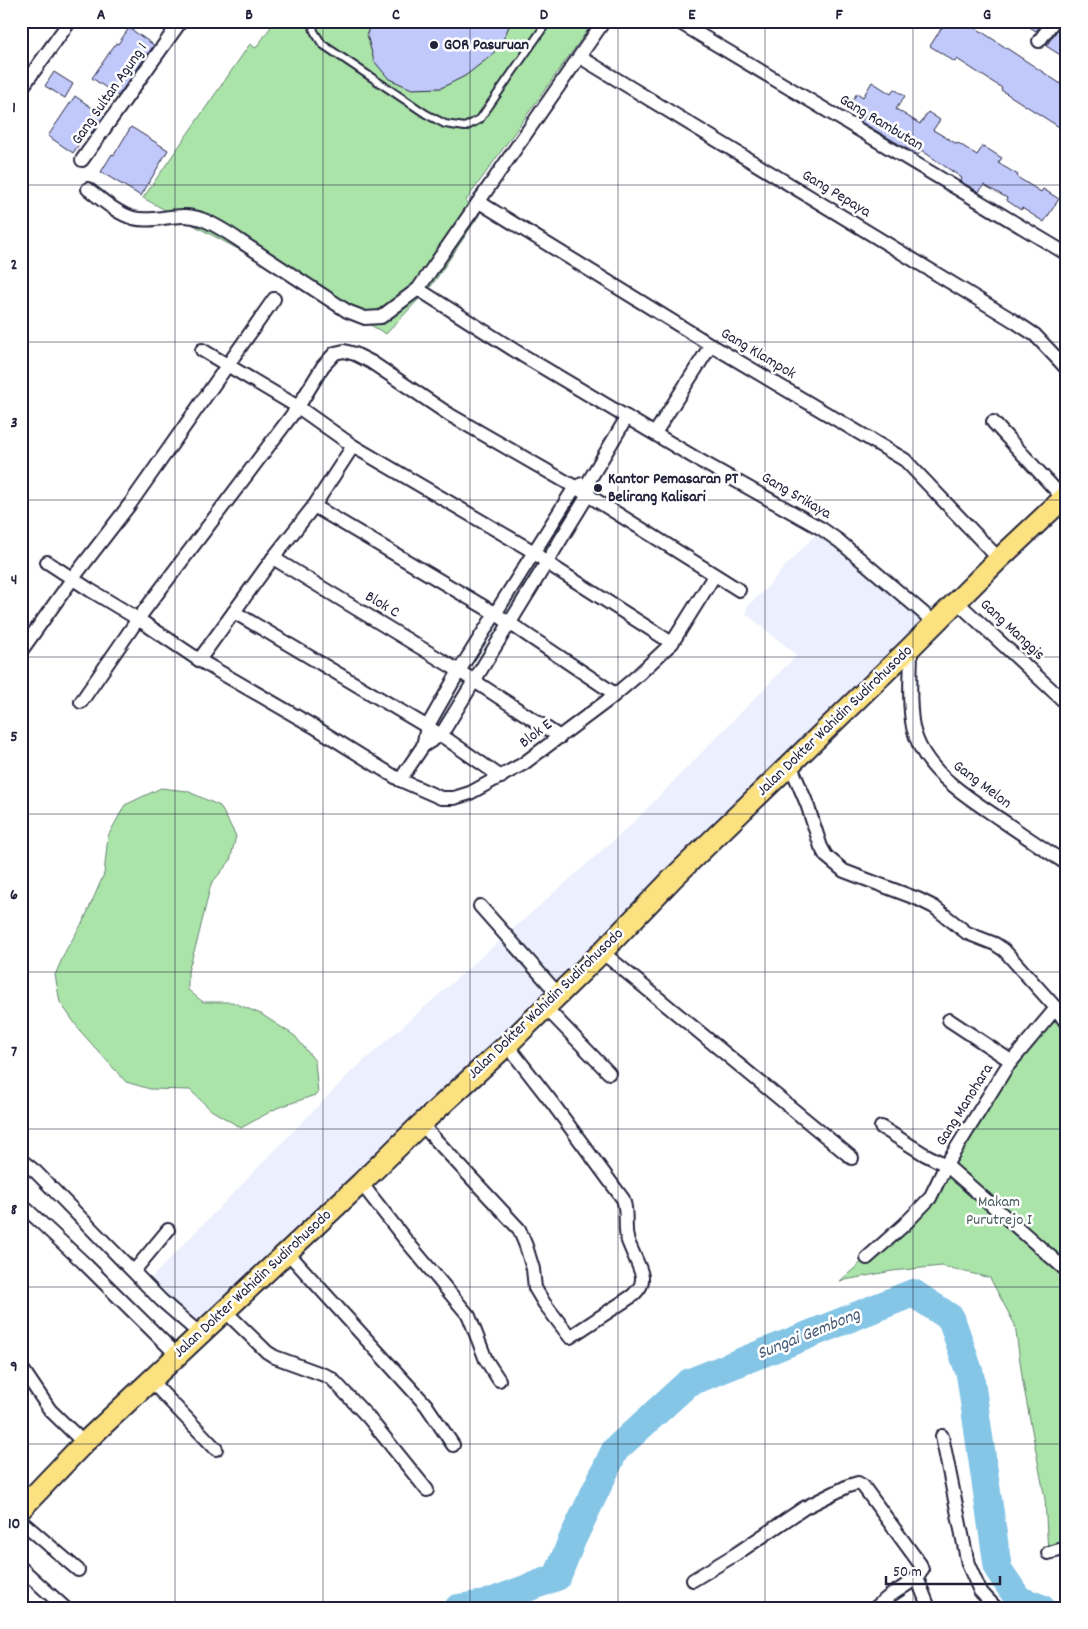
<svg xmlns="http://www.w3.org/2000/svg" width="1088" height="1629" viewBox="0 0 1088 1629" font-family="Dekko,sans-serif">
  <rect width="100%" height="100%" fill="#fff"/>
  <filter id="ink" filterUnits="userSpaceOnUse"><feTurbulence type="fractalNoise" baseFrequency=".02" numOctaves="2"/><feDisplacementMap in="SourceGraphic" scale="10" xChannelSelector="R" yChannelSelector="G"/><feConvolveMatrix kernelMatrix="1 2 1 2 8 2 1 2 1" color-interpolation-filters="sRGB"/></filter>
  <g filter="url(#ink)">
    <path fill="#eceffe" d="M821,529L933,619L200,1329L148,1281L351,1072L631,825L797,655L746,614L748,605L765,590L781,571Z"/>
    <g fill="#abe4a9" stroke="#668372">
      <path d="M275,21H594L467,199L466,202L480,214L432,285L386,334L251,256L143,198L250,44L256,48Z"/>
      <path d="M161,788L187,791L220,806L236,836L230,861L211,884L197,942L188,971V990L203,1002H232L261,1014L295,1036L315,1061L318,1094L277,1108L241,1128L211,1110L190,1090L150,1089L126,1082L81,1032L60,1002L55,975L66,950L84,920L104,874L108,836L125,805Z"/>
      <path d="M1056,1008L1067,1024V1548L1048,1553L1045,1499L1023,1383L1015,1325L990,1278L942,1266L892,1271L840,1281L904,1225L957,1146Z"/>
    </g>
    <g fill="none" stroke-linecap="round" stroke-linejoin="round">
      <path stroke="#85c5e6" stroke-width="28" d="M458,1608L485,1604L557,1577L572,1540L615,1450L688,1383L913,1293L951,1318L970,1374L998,1569L1019,1600L1041,1608"/>
    </g>
    <g fill="#c1c9fb" stroke="#22223b">
      <path d="M370,21H511L505,36L492,55L465,76L441,88L412,89L389,79L374,61L367,35Z"/>
      <path d="M946,21H980L976,28L1067,88V132L1001,90L1002,88L957,59L955,62L930,46Z"/>
      <path d="M1020,21H1044L1036,31Z"/>
      <path d="M129,28L154,45L118,96L92,78L116,43L118,44Z"/>
      <path d="M1058,29L1067,34V49L1062,56L1046,46Z"/>
      <path d="M54,72L73,84L65,98L45,86Z"/>
      <path d="M872,82L891,94L894,89L905,96L896,109L920,124L928,112L940,120L933,130L957,144L958,143L977,155L983,146L1002,158L998,163L1018,175L1017,177L1041,192L1043,189L1059,199L1044,222L1022,208L1021,210L1006,200L1007,198L984,185L979,192L960,181L962,178L921,150L918,155L861,122L865,116L849,106L857,93L863,97Z"/>
      <path d="M75,96L104,116L91,133L88,131L73,153L48,136Z"/>
      <path d="M131,127L168,150L141,196L101,172L112,154L114,155Z"/>
    </g>
    <g fill="none" stroke-linecap="round" stroke-linejoin="round">
      <defs>
        <path id="service" d="M312,21L314,31L322,44L426,114L445,124L465,127L480,119L548,21"/>
        <g id="minor">
          <path d="M677,21L1067,254"/>
          <path d="M1039,41L1054,21"/>
          <path d="M580,57L1014,321L1035,335L1067,369"/>
          <path d="M21,89L70,21"/>
          <path d="M82,160L181,21"/>
          <path d="M88,189C101,199 116,213 133,218C155,224 179,210 201,219C221,226 239,241 257,252C287,272 317,291 347,311L365,318L381,317L418,289L604,21"/>
          <path d="M479,202L711,345L905,460L999,559"/>
          <path d="M418,289L522,355L697,459L822,529L839,541L935,623"/>
          <path d="M202,350L298,407L353,446L534,552L547,563L672,643"/>
          <path d="M993,422L1063,498"/>
          <path d="M655,433L711,345"/>
          <path d="M314,506L496,614L615,694"/>
          <path d="M273,558L459,671L560,737"/>
          <path d="M47,562L90,590L138,619L199,660L313,726L400,780L441,798H454L470,793L523,764L611,698L637,676L672,643L714,576"/>
          <path d="M956,601L1067,704"/>
          <path d="M234,612L441,735L501,777"/>
          <path d="M911,647C911,673 908,701 913,727C922,770 966,796 1000,819C1022,834 1044,849 1067,864"/>
          <path d="M21,651L73,578L130,504L274,299"/>
          <path d="M199,660L273,558L314,506L353,446"/>
          <path d="M81,702L138,619L298,407L323,366L335,353L344,351L355,354L371,362L450,415L575,487L739,590"/>
          <path d="M423,746L441,735L588,495L590,479L627,417"/>
          <path d="M790,764L807,804L821,847L826,856L844,871L918,899L934,907L967,933L995,944L1004,950L1056,1008L1067,1024"/>
          <path d="M400,780L423,746L427,727L459,671L575,487L582,484"/>
          <path d="M480,906L558,994"/>
          <path d="M602,952L852,1158"/>
          <path d="M545,1007L609,1073"/>
          <path d="M1056,1008L1006,1068L946,1165L1067,1271"/>
          <path d="M949,1020L1011,1061"/>
          <path d="M421,1124L519,1229L526,1246L533,1269L535,1288L544,1303L570,1337L632,1296C637,1291 642,1287 642,1279C643,1271 630,1249 627,1238C624,1225 628,1212 623,1199L553,1104L507,1045"/>
          <path d="M21,1160L36,1172L161,1300L200,1334"/>
          <path d="M361,1183L404,1238L469,1316L486,1360L499,1380"/>
          <path d="M21,1204L84,1263L177,1355"/>
          <path d="M287,1252L426,1405L453,1445"/>
          <path d="M867,1258L904,1225L930,1198L946,1165L924,1154L881,1127"/>
          <path d="M134,1271L168,1230"/>
          <path d="M225,1311L267,1352L275,1357L327,1376L332,1379L368,1417L427,1490"/>
          <path d="M21,1367L50,1410L84,1443"/>
          <path d="M150,1380L216,1449"/>
          <path d="M942,1436L968,1564L980,1591L996,1608"/>
          <path d="M21,1521L78,1570"/>
          <path d="M1048,1553L1067,1548"/>
          <path d="M21,1568L65,1608"/>
          <path d="M917,1578L929,1608"/>
          <path d="M693,1580L736,1554L804,1508L848,1486L858,1483L863,1486L920,1564L922,1570L917,1578L891,1595L875,1608"/>
        </g>
        <path id="primary" d="M21,1509L84,1443L361,1183L421,1124L507,1045L602,952L673,878L911,647L999,559L1067,495"/>
      </defs>
      <use href="#service" stroke="#22223b" stroke-width="10"/>
      <use href="#minor" stroke="#22223b" stroke-width="16"/>
      <use href="#primary" stroke="#22223b" stroke-width="24"/>
      <use href="#service" stroke="#fff" stroke-width="6"/>
      <use href="#minor" stroke="#fff" stroke-width="12"/>
      <use href="#primary" stroke="#fbe180" stroke-width="20"/>
    </g>
  </g>
  <path fill="none" stroke="#22223b" stroke-width="1" stroke-opacity="0.55" d="M175,21V1608M323,21V1608M470,21V1608M618,21V1608M765,21V1608M913,21V1608M21,185H1067M21,342H1067M21,500H1067M21,657H1067M21,814H1067M21,972H1067M21,1129H1067M21,1287H1067M21,1444H1067"/>
  <g fill="#22223b" stroke="#fff" stroke-width="2">
    <circle cx="434" cy="45" r="5"/>
    <circle cx="598" cy="488" r="5"/>
  </g>
  <g text-anchor="middle" dominant-baseline="central" stroke-width="5" stroke-linejoin="round" paint-order="stroke">
    <g font-size="16" font-weight="bold" fill="#22223b" stroke="#fff" text-anchor="start">
      <text x="444" y="45">GOR Pasuruan</text>
      <text x="608" y="479">Kantor Pemasaran PT<tspan x="608" dy="18">Belirang Kalisari</tspan></text>
    </g>
    <g font-size="16" fill="#22223b" stroke="#fff">
      <text transform="translate(110 94) rotate(-55)">Gang Sultan Agung 1</text>
      <text transform="translate(881 123) rotate(31)">Gang Rambutan</text>
      <text transform="translate(836 194) rotate(31)">Gang Pepaya</text>
      <text transform="translate(758 354) rotate(31)">Gang Klampok</text>
      <text transform="translate(796 496) rotate(30)">Gang Srikaya</text>
      <text transform="translate(382 605) rotate(31)">Blok C</text>
      <text transform="translate(1012 630) rotate(43)">Gang Manggis</text>
      <text transform="translate(835 721) rotate(-44)">Jalan Dokter Wahidin Sudirohusodo</text>
      <text transform="translate(536 734) rotate(-37)">Blok E</text>
      <text transform="translate(982 785) rotate(37)">Gang Melon</text>
      <text transform="translate(546 1004) rotate(-44)">Jalan Dokter Wahidin Sudirohusodo</text>
      <text transform="translate(965 1105) rotate(-58)">Gang Manohara</text>
      <text transform="translate(253 1284) rotate(-43)">Jalan Dokter Wahidin Sudirohusodo</text>
    </g>
    <g font-size="16" fill="#4b5c5c" stroke="#fff">
      <text x="999" y="1202">Makam<tspan x="999" dy="18">Purutrejo I</tspan></text>
    </g>
    <g font-size="18" font-style="italic" fill="#455b77" stroke="#fff">
      <text transform="translate(809 1335) rotate(-22)">Sungai Gembong</text>
    </g>
  </g>
  <rect width="1088" height="1629" fill="none" stroke="#fff" stroke-width="55"/>
  <path d="M886 1576v8h114v-8" fill="none" stroke="#22223b" stroke-width="2.5"/>
  <text x="893" y="1576" font-size="15" fill="#22223b" stroke="#ffffff" stroke-width="4" paint-order="stroke">50 m</text>
  <rect x="28" y="28" width="1032" height="1574" fill="none" stroke="#22223b" stroke-width="2"/>
  <g font-size="16" text-anchor="middle" font-weight="bold" fill="#22223b">
    <text x="101" y="19">A</text>
    <text x="249" y="19">B</text>
    <text x="396" y="19">C</text>
    <text x="544" y="19">D</text>
    <text x="692" y="19">E</text>
    <text x="839" y="19">F</text>
    <text x="987" y="19">G</text>
    <text x="14" y="112">1</text>
    <text x="14" y="269">2</text>
    <text x="14" y="427">3</text>
    <text x="14" y="584">4</text>
    <text x="14" y="741">5</text>
    <text x="14" y="899">6</text>
    <text x="14" y="1056">7</text>
    <text x="14" y="1214">8</text>
    <text x="14" y="1371">9</text>
    <text x="14" y="1528">10</text>
  </g>
</svg>
